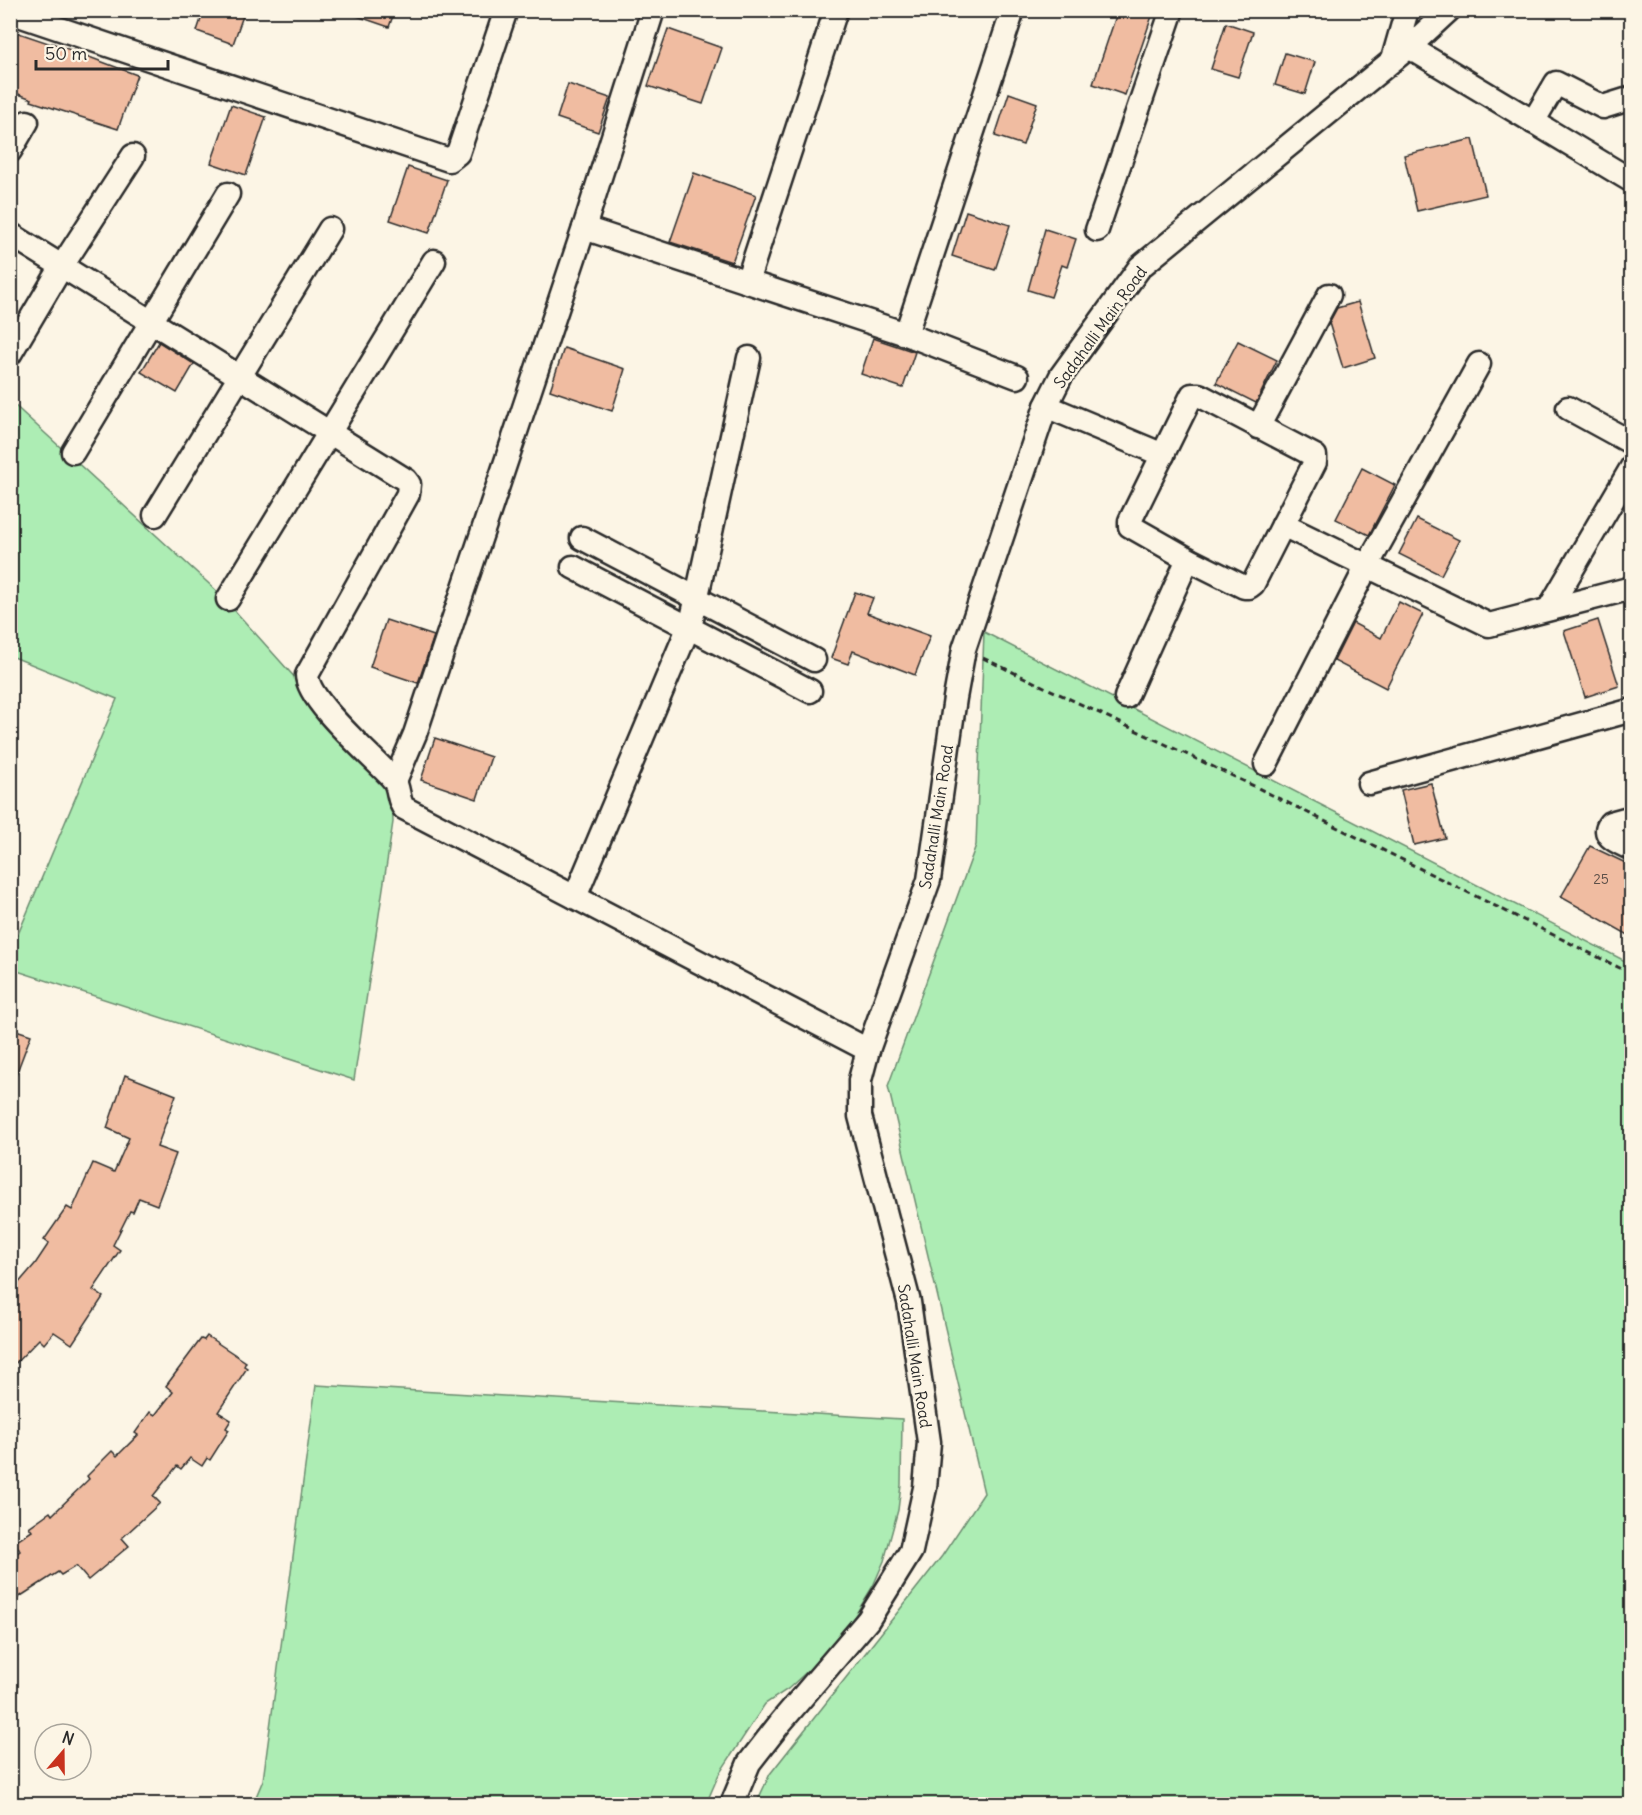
<svg xmlns="http://www.w3.org/2000/svg" width="1642" height="1815" viewBox="0 0 1642 1815" font-family="Delius,sans-serif">
  <rect width="100%" height="100%" fill="#fcf5e5"/>
  <filter id="ink" filterUnits="userSpaceOnUse"><feTurbulence type="fractalNoise" baseFrequency=".0167" numOctaves="2"/><feDisplacementMap in="SourceGraphic" scale="12" xChannelSelector="R" yChannelSelector="G"/><feConvolveMatrix kernelMatrix="1 2 1 2 8 2 1 2 1" color-interpolation-filters="sRGB"/></filter>
  <g filter="url(#ink)">
    <g fill="#adedb4" stroke="#6c8c70" stroke-width="1.5">
      <path d="M10,401L219,593L392,786L393,822L354,1080L11,969V951L117,699L11,656Z"/>
      <path d="M984,632L1631,964V1804H756L770,1774L942,1556L984,1493L888,1086L976,845Z"/>
      <path d="M316,1385L902,1419L901,1485L898,1510L884,1561L873,1586L845,1632L828,1652L788,1689L765,1704L719,1774L706,1804H253L263,1780Z"/>
    </g>
    <g fill="#f0bca1" stroke="#2b2b2b" stroke-width="1.5">
      <path d="M204,10H245L233,44L197,31Z"/>
      <path d="M348,10H395L389,27L348,13Z"/>
      <path d="M1118,10H1154L1125,95L1093,84Z"/>
      <path d="M1226,23L1253,32L1238,77L1211,69Z"/>
      <path d="M668,29L722,48L703,104L648,86Z"/>
      <path d="M10,30L51,44L52,43L137,75L118,129L31,101L32,99L10,91Z"/>
      <path d="M1285,53L1315,62L1305,94L1275,85Z"/>
      <path d="M568,84L610,98L598,132L557,118Z"/>
      <path d="M1009,93L1037,103L1023,145L995,136Z"/>
      <path d="M231,105L266,117L246,175L211,163Z"/>
      <path d="M1473,139L1486,195L1417,211L1404,155Z"/>
      <path d="M408,167L447,180L429,233L390,220Z"/>
      <path d="M694,173L756,195L732,262L670,242Z"/>
      <path d="M966,211L1010,225L995,270L952,256Z"/>
      <path d="M1045,229L1076,239L1067,267L1062,265L1051,297L1028,290Z"/>
      <path d="M1358,302L1375,358L1343,368L1329,323L1337,308Z"/>
      <path d="M873,338L915,352L903,388L861,374Z"/>
      <path d="M1238,341L1277,360L1256,403L1216,383Z"/>
      <path d="M159,342L194,364L177,393L141,372Z"/>
      <path d="M564,348L625,369L612,411L550,390Z"/>
      <path d="M1362,468L1395,485L1369,535L1336,519Z"/>
      <path d="M1417,519L1459,540L1441,575L1399,554Z"/>
      <path d="M855,592L873,598L867,613L930,636L915,675L853,651L848,664L831,658Z"/>
      <path d="M1399,602L1423,614L1386,688L1334,661L1353,623L1381,638Z"/>
      <path d="M386,620L434,636L418,683L370,667Z"/>
      <path d="M1598,620L1619,686L1585,697L1564,631Z"/>
      <path d="M435,738L491,757L477,799L421,780Z"/>
      <path d="M1431,783L1445,838L1414,845L1401,790Z"/>
      <path d="M1590,846L1632,866V937L1561,897Z"/>
      <path d="M10,1028L31,1035L12,1085H10Z"/>
      <path d="M125,1075L176,1095L157,1147L176,1154L157,1205L139,1198L133,1212L130,1211L113,1245L120,1250L93,1290L103,1297L72,1344L54,1332L44,1344L39,1339L10,1369V1293L35,1264L49,1243L44,1240L67,1207L72,1210L93,1163L114,1172L129,1138L107,1128Z"/>
      <path d="M207,1336L246,1362L244,1366L247,1368L218,1412L231,1420L226,1428L229,1430L210,1460L207,1458L202,1466L190,1458L181,1469L177,1466L153,1496L160,1503L122,1538L129,1546L88,1580L76,1566L61,1575L58,1572L10,1603V1558L20,1551L15,1542L32,1531L29,1527L50,1512L52,1515L89,1479L87,1476L112,1451L117,1456L138,1435L135,1433L150,1412L155,1415L173,1392L166,1386L201,1339L204,1340Z"/>
    </g>
    <g fill="none" stroke-linecap="round" stroke-linejoin="round">
      <defs>
        <g id="minor">
          <path d="M10,12L449,160L458,153L506,10"/>
          <path d="M1409,47L1632,181"/>
          <path d="M1393,59L1407,10"/>
          <path d="M1533,122L1556,83L1603,107L1632,98"/>
          <path d="M10,151L27,122"/>
          <path d="M584,228L906,334L1017,377"/>
          <path d="M1097,230L1172,10"/>
          <path d="M10,234L406,480L409,484L408,494L307,675C307,701 373,757 392,778C400,786 397,800 404,808L868,1050"/>
          <path d="M747,282L836,10"/>
          <path d="M906,334L1013,10"/>
          <path d="M10,354L62,266L133,156"/>
          <path d="M1192,395H1199L1315,456V462L1253,584L1249,587H1244L1188,559L1130,526V521Z"/>
          <path d="M1046,406L1163,455"/>
          <path d="M1568,408L1632,443"/>
          <path d="M1258,427L1329,295"/>
          <path d="M73,452L228,194"/>
          <path d="M155,515L330,229"/>
          <path d="M1283,525L1489,625L1632,588"/>
          <path d="M582,538L814,660"/>
          <path d="M573,567L810,691"/>
          <path d="M228,599L434,261"/>
          <path d="M1549,609L1632,467"/>
          <path d="M1126,697L1188,559"/>
          <path d="M1266,764L1367,566L1479,364"/>
          <path d="M395,781L415,734L584,228L653,10"/>
          <path d="M1369,783L1632,710"/>
          <path d="M1632,817L1610,823C1599,837 1621,843 1632,849"/>
          <path d="M575,897L692,619L749,358"/>
          <path d="M732,1804L749,1763L781,1722L868,1620L911,1551L925,1488L929,1442L909,1302L865,1135L860,1116V1080L868,1050L929,880L955,698L964,649L1046,406L1061,376L1140,267L1409,47L1449,10"/>
        </g>
      </defs>
      <use href="#minor" stroke="#2b2b2b" stroke-width="27"/>
      <path stroke="#2b2b2b" stroke-width="3" stroke-dasharray="6 4.5" stroke-linecap="butt" d="M983,658L1258,788L1632,974"/>
      <use href="#minor" stroke="#fcf5e5" stroke-width="22"/>
    </g>
  </g>
  <g text-anchor="middle" dominant-baseline="central" stroke-width="5" stroke-linejoin="round" paint-order="stroke">
    <g font-size="14" fill="#5c4f48">
      <text x="1601" y="879">25</text>
    </g>
    <g font-size="16" fill="#2b2b2b" stroke="#fcf5e5">
      <text transform="translate(1100 327) rotate(-54)">Sadahalli Main Road</text>
      <text transform="translate(936 817) rotate(-81)">Sadahalli Main Road</text>
      <text transform="translate(915 1356) rotate(81)">Sadahalli Main Road</text>
    </g>
  </g>
  <rect width="1642" height="1815" fill="none" stroke="#fcf5e5" stroke-width="36"/>
  <rect x="18" y="18" width="1606" height="1779" fill="none" stroke="#2b2b2b" stroke-width="2" filter="url(#ink)"/>
  <g transform="translate(63 1752) rotate(20)"><circle r="28" fill="#fcf5e5" stroke="#a8a49b" stroke-width="1.5"/>
  <path d="M0-4.5L10 22L0 15L-10 22Z" fill="#c8321e"/>
  <text y="-9" font-size="16" font-weight="bold" text-anchor="middle" fill="#2b2b2b">N</text>
  </g>
  <path d="M36 60v9h132v-9" fill="none" stroke="#2b2b2b" stroke-width="3"/>
  <text x="45" y="60" font-size="18" fill="#2b2b2b" stroke="#fcf5e5" stroke-width="4.5" paint-order="stroke">50 m</text>
</svg>
